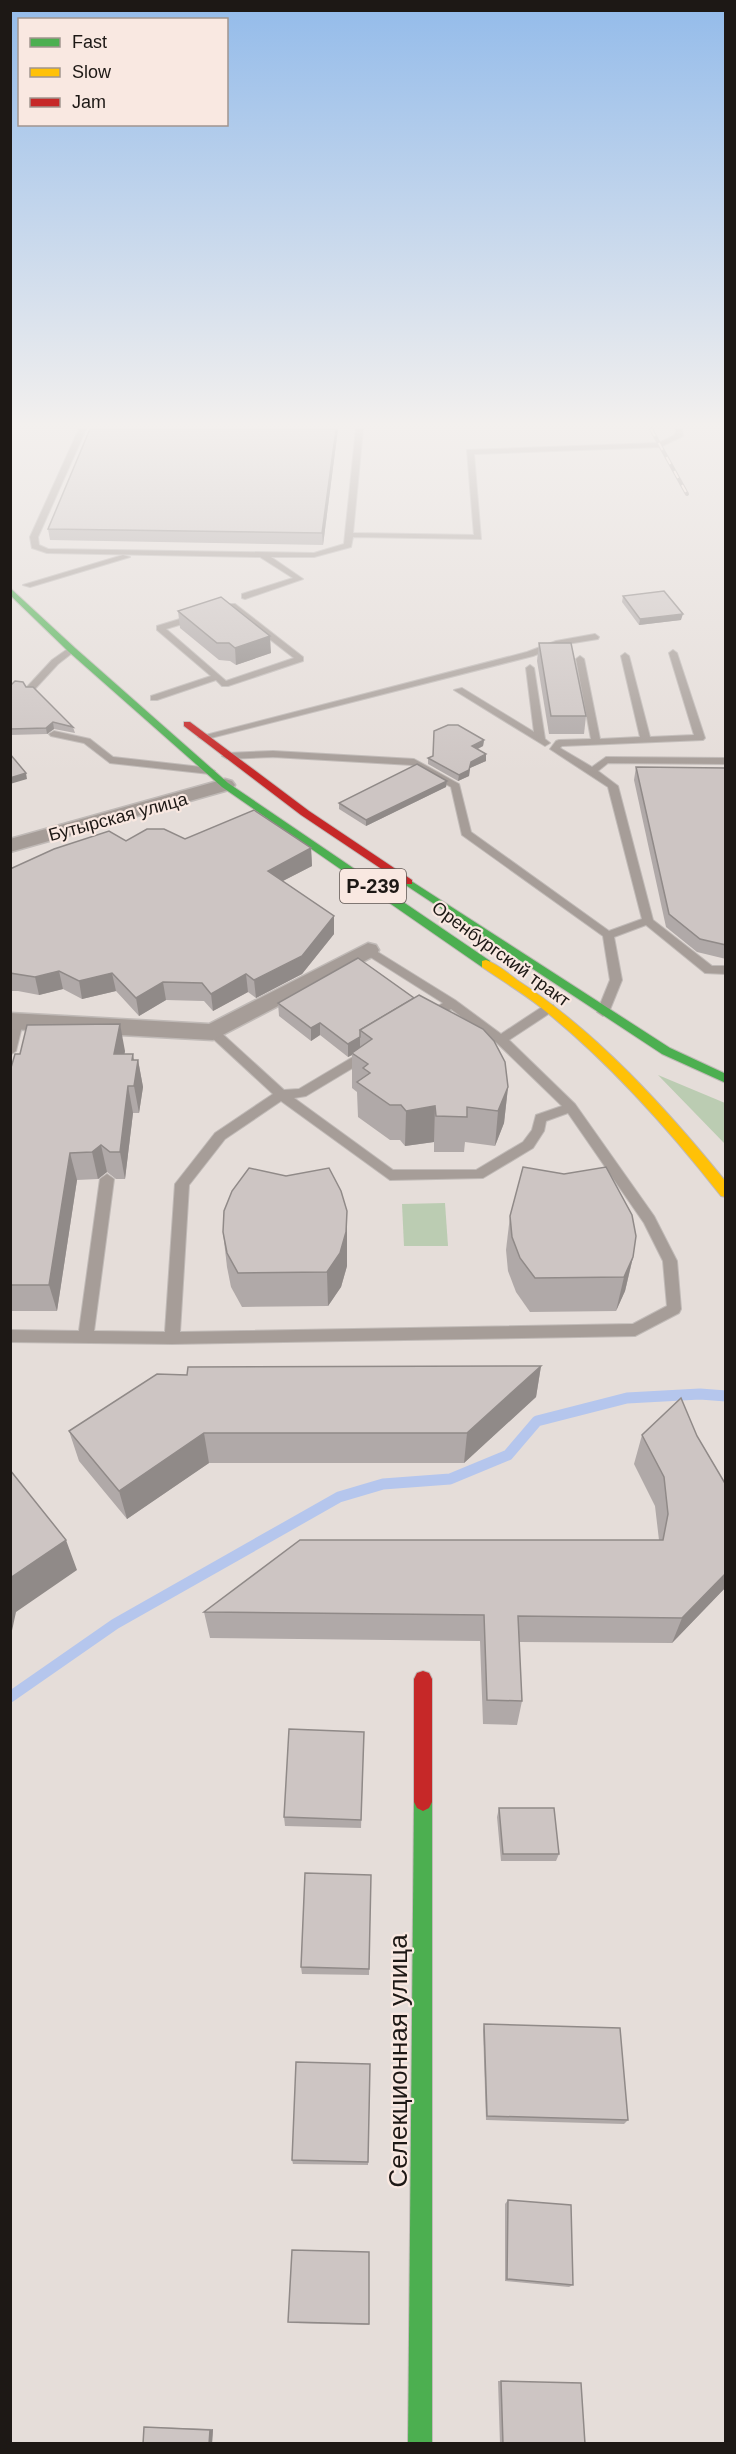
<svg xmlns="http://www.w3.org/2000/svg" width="736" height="2454" font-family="Helvetica,sans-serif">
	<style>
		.green { fill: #bbccb2 }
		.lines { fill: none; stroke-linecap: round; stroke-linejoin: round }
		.stream { stroke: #b5c6ed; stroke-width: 11 }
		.lane-casing { stroke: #c0bab7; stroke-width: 2 }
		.street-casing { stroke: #c0bab7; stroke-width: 3 }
		.fast-casing { stroke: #c0bab7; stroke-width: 2 }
		.slow-casing { stroke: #c0bab7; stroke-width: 2 }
		.jam-casing { stroke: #c0bab7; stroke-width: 2 }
		.lane { fill: #a69d98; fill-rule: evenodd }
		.street { fill: #a69d98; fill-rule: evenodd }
		.fast { fill: #4caf50; fill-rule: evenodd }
		.slow { fill: #ffc107; fill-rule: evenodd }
		.jam { fill: #c62828; fill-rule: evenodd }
		.rail-casing { stroke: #a7a09d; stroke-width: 4 }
		.rail { stroke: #f9e8e1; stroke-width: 2; stroke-dasharray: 8; stroke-linecap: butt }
		.wall { fill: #b0a9a8 }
		.shaded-wall { fill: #908a88 }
		.building { fill: #cdc5c3; stroke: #908a88; stroke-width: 1.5 }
		.labels { text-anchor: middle; stroke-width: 4.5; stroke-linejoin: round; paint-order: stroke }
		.far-street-label { font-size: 18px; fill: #1d1815; stroke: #f9e8e1 }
		.shield { fill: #f9e8e1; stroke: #5f5652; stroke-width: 1.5 }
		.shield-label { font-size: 20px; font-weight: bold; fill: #1d1815 }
		.near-street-label { font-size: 26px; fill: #1d1815; stroke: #f9e8e1 }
	</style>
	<rect width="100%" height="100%" fill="#e5ddd9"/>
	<g class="green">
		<path d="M658,1075L725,1103V1144Z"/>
		<path d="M445,1203L448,1246H404L402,1204Z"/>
	</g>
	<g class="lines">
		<path class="stream" d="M10,1697L115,1624L339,1497L383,1484L450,1479L508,1455L537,1421L627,1398L700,1394L726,1396"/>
		<defs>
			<g id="lane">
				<path d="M79,429H86L38,537L39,545L48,549L314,553L344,544L356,429H363L353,533L474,535L467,450L659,443L675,435L676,429H682L683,436L660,447L474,454L481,539L353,537L351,547L314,557H271L303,579L245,599L242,598V594L293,578L260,557L47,553L32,548L30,537Z"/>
				<path d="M123,555L130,557L30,587L23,585Z"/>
				<path d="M229,604H235L303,657V661L228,686H222L216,680L157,700H151V696L211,676L157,630V626ZM231,609L294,658L226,681L166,629Z"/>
				<path d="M595,634L599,637L598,639L561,645L533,656L203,740L198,737L527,652L556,641Z"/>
				<path d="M69,648L76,650L58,664L33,691H27V687L52,660Z"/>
				<path d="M673,650L677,653L705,738L703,740L562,746L560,748L592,767L606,757L726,758V764L608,763L598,771L618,786L653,920L712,966H726V974L705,973L646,925L614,937L622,980L609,1012L603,1016L597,1012L610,980L603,936L462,835L451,787L412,765L273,757L227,759L222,756L227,753L273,751L414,759L459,784L471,832L609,931L642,919L608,787L550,749L556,741L559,740L591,739L576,659L580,656L584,659L600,739L640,737L621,656L625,653L629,656L650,737L694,735L669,653Z"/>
				<path d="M530,665L534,668L545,739L550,743L545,746L454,690L462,688L534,732L526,668Z"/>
				<path d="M54,731L90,739L113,757L210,768L215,771L210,774L110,763L84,743L51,736L49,734Z"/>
				<path d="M368,946L455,1000L501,1034L545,1005H553L555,1008L553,1011L509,1040L575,1104L654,1216L677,1261L681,1309L679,1313L635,1336L172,1344L10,1342V1330L79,1331L100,1179L107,1174L114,1179L94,1331L165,1332L175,1184L215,1133L273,1094L209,1035L207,1032L209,1029H217L284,1090L299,1089L363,1051H371L373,1054L371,1057L306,1096L294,1098L393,1170H476L523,1142L532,1130L536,1115L562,1106L497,1043L451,1009L431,1021H423L421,1018L423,1015L443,1003L364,953V947ZM281,1101L390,1180L483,1178L533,1148L544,1131L546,1121L568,1113L644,1223L663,1261L667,1306L633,1324L180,1332L189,1185L225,1139Z"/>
				<path d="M17,1018L23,1022L16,1051L10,1055V1024L13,1019Z"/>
			</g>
			<g id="street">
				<path d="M225,779L232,781L235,785L232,789L10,852V839Z"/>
				<path d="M368,943L376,945L379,950L376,955L213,1040L10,1029V1013L209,1024Z"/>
			</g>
			<g id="fast">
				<path d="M10,588L75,648L228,783L490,961V967H482L222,787L69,652L10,595Z"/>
				<path d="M408,879L670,1048L726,1074V1083L662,1054L404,884V880Z"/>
				<path d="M423,1793L429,1796L432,1802V2444H408L414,1802L417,1796Z"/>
			</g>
			<path id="slow" d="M486,960C497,964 508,973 517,980C596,1031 667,1109 726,1182V1197L721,1196C667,1127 607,1060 539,1006C521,992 501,980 482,967V961Z"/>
			<g id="jam">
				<path d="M184,722H190L309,811L412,880V884H404L301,815L184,726Z"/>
				<path d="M423,1671L429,1673L432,1679V1802L429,1808L423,1811L417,1808L414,1802V1679L417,1673Z"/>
			</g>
		</defs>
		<use href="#lane" class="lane-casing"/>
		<use href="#street" class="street-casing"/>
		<use href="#fast" class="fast-casing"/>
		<use href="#slow" class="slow-casing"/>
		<use href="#jam" class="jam-casing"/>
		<use href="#lane" class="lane"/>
		<use href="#street" class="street"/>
		<use href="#fast" class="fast"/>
		<use href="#slow" class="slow"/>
		<use href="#jam" class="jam"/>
		<defs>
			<path id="rail" d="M651,429L687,494"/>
		</defs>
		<use href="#rail" class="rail-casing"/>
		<use href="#rail" class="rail"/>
	</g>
	<g class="wall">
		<path d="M338,429L323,545L50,540L48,529Z"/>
		<path d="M623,596L681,620L639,625L622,602Z"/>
		<path d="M178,611L271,653L236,665L230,661L219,660L180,628Z"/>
		<path d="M539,643L586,716L584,734H549L537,661Z"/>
		<path d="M10,686L26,687L73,727L75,733L54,729L47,734L10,735Z"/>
		<path d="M484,740L483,746L478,749L486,754V761L470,768L469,776L458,781L428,764V758L433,756Z"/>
		<path d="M636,767L726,768V959L697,952L666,927L634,780Z"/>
		<path d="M447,781L446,787L366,826L339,809V803Z"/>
		<path d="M185,839L311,848L312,866L283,881L334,934L302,974L256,998L248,992L213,1011L204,1001L166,1000L139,1016L116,991L82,999L63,989L39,995L18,991H10V869L126,841Z"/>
		<path d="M358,958L508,1087L504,1123L495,1146L465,1142L464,1152H434V1142L405,1146L400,1140H390L358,1117L357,1092L352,1088V1055L348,1057L320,1035L311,1041L279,1016L278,1003Z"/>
		<path d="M125,1051L124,1054L134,1060H138L143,1087L139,1113H133L125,1179H116L107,1172L98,1179L77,1180L57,1311H10V1071Z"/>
		<path d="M347,1211V1266L341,1287L328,1306L242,1307L231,1287L227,1267L223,1232Z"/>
		<path d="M510,1216L633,1257L625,1291L616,1311L530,1312L516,1292L508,1271L506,1250Z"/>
		<path d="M541,1366L536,1397L464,1463H209L127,1519L79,1461L69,1431L187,1375Z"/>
		<path d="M642,1435L697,1436L726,1485V1587L672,1643L519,1642L522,1701L517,1725L483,1724L480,1641L210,1638L204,1612L659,1540L655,1506L634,1464Z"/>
		<path d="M364,1732L361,1828L285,1826L284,1817Z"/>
		<path d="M499,1808L559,1854L556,1861H501L497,1817Z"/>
		<path d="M371,1875L369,1975L302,1974L301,1967Z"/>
		<path d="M484,2024L628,2120L624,2124L486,2120L483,2030Z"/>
		<path d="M370,2064L368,2165L293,2164L292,2160Z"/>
		<path d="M508,2200L573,2285L569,2287L505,2281V2204Z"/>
		<path d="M369,2252V2325L290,2323L288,2322Z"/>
		<path d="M498,2381L581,2383L585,2444H500Z"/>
		<path d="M144,2427H148L213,2429L212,2444H143Z"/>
	</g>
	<g class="shaded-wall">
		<path d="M336,429H338L323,545L322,533Z"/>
		<path d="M683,614L681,620L639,625L640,619Z"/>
		<path d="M270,636L271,653L236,665L235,648Z"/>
		<path d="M53,722L54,729L47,734L46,728Z"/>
		<path d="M484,740L483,746L471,752L472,746Z"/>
		<path d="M486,754V761L470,768L469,776L458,781L459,775L471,762Z"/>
		<path d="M26,773L27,779L10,784V778Z"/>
		<path d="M447,781L446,787L366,826V820Z"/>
		<path d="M311,848L312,866L269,888L268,871Z"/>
		<path d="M334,916V934L302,974L256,998L254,980Z"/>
		<path d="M59,971L63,989L39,995L35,977Z"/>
		<path d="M112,973L116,991L82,999L79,981Z"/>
		<path d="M246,974L248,992L213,1011L211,994Z"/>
		<path d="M163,982L166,1000L139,1016L136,998Z"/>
		<path d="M320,1023V1035L311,1041V1028Z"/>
		<path d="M120,1024L125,1051L120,1081L114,1054Z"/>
		<path d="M360,1037V1050L352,1053V1055L348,1057V1044Z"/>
		<path d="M133,1054L136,1073L138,1060L143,1087L139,1113L134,1086L132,1060Z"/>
		<path d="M128,1086L133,1113L125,1179L120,1152Z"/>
		<path d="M508,1087L504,1123L495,1146L498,1111Z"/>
		<path d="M435,1106L434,1142L405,1146L406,1111Z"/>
		<path d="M101,1145L107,1172L98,1179L92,1152Z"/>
		<path d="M70,1153L77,1180L57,1311L49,1285Z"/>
		<path d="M347,1211V1266L341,1287L328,1306L327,1272Z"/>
		<path d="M633,1257L625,1291L616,1311L624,1277Z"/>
		<path d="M541,1366L536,1397L464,1463L467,1433Z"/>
		<path d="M204,1433L209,1463L127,1519L119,1491Z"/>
		<path d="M66,1540L77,1570L16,1612L10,1640V1578Z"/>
		<path d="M726,1573V1587L672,1643L682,1618Z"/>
		<path d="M213,2429L212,2444H209L210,2430Z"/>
	</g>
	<g class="building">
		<path d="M90,429H336L322,533L48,529Z"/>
		<path d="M664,591L683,614L640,619L623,596Z"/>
		<path d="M221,597L270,636L235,648L229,643H217L178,611Z"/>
		<path d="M539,643H571L586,716H551Z"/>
		<path d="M15,681L23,682L26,687H33L73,727L53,722L46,728L10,729V686Z"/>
		<path d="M448,725H458L484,740L472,746L486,754L471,762L469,770L459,775L428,758L433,756L434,731Z"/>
		<path d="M10,754L26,773L10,778Z"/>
		<path d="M417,764L447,781L366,820L339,803Z"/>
		<path d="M636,767L726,768V945L700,939L669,914Z"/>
		<path d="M254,810L311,848L268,871L334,916L302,956L254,980L246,974L211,994L202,983L163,982L136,998L112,973L79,981L59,971L35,977L10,973V869L54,849L109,831L126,841L147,829H164L185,839Z"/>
		<path d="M358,958L414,998L360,1030V1037L348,1044L320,1023L311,1028L278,1003Z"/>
		<path d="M419,995L483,1029L494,1041L505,1062L508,1087L498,1111L467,1107V1117L436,1116L435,1106L406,1111L401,1105H390L357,1082L370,1073L363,1068L368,1064L352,1053L372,1039L360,1030Z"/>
		<path d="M120,1024L114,1054H133L132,1060H138L134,1086H128L120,1152H110L101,1145L92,1152L70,1153L49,1285H10V1071L15,1054H20L27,1025Z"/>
		<path d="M523,1167L564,1174L606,1167L632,1215L636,1236L633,1257L624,1277L535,1278L520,1258L512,1237L510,1216Z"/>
		<path d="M249,1168L286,1176L329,1168L341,1191L347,1211L346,1232L340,1253L327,1272L238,1273L227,1253L223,1232L224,1211L232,1191Z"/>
		<path d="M541,1366L467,1433H204L119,1491L69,1431L157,1374L187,1375L188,1367Z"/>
		<path d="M681,1398L697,1436L726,1485V1573L682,1618L518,1616L522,1701L487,1700L484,1615L204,1612L300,1540H663L668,1514L664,1477L642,1435Z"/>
		<path d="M10,1470L66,1540L10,1578Z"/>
		<path d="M289,1729L364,1732L361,1820L284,1817Z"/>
		<path d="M499,1808H554L559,1854H503Z"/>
		<path d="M305,1873L371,1875L369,1969L301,1967Z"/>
		<path d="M484,2024L620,2028L628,2120L487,2116Z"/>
		<path d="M296,2062L370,2064L368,2162L292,2160Z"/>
		<path d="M508,2200L571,2205L573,2285L507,2279Z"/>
		<path d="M292,2250L369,2252V2324L288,2322Z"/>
		<path d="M501,2381L581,2383L585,2444H503Z"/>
		<path d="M144,2427L210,2430L209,2444H143Z"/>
	</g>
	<linearGradient id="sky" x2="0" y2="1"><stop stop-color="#93bbea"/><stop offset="0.55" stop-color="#f3f0ee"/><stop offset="1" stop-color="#f3f0ee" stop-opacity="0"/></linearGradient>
	<rect width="736" height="773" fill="url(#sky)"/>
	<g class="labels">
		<g class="far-street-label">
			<text transform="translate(118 817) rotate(-15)" y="6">Бутырская улица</text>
			<text transform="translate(501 954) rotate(36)" y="6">Оренбургский тракт</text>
		</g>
		<rect class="shield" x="340" y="869" width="66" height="34" rx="4.5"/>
		<g class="shield-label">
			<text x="373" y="893">Р-239</text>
		</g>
		<g class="near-street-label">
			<text transform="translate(398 2061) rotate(-90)" y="9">Селекционная улица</text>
		</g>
	</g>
	<rect width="736" height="2454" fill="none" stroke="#1d1815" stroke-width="24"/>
	<rect x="18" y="18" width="210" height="108" fill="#f9e8e1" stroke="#a1958f" stroke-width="1.5"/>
	<rect x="30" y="38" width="30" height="9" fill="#4caf50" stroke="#a1958f" stroke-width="1.5"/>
	<text x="72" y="48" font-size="18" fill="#1d1815">Fast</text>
	<rect x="30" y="68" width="30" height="9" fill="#ffc107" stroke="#a1958f" stroke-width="1.5"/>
	<text x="72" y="78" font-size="18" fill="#1d1815">Slow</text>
	<rect x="30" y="98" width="30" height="9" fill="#c62828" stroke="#a1958f" stroke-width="1.5"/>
	<text x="72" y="108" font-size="18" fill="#1d1815">Jam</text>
</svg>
